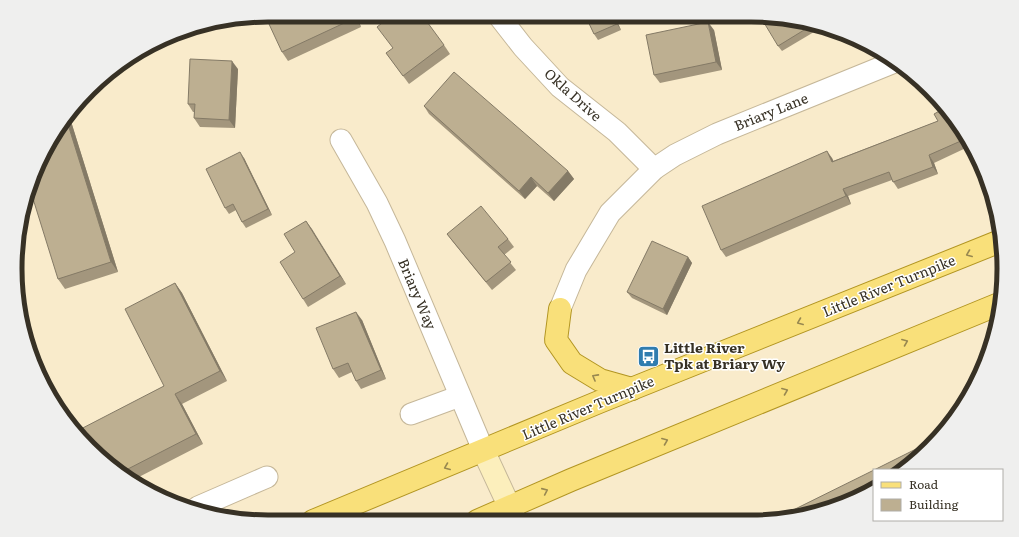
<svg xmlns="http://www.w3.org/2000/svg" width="1019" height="537" font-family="Literata,serif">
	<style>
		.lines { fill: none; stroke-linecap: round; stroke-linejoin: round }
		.minor-casing { stroke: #c5b799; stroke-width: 23 }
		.secondary-casing { stroke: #c5b799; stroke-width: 24 }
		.primary-casing { stroke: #b29522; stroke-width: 24 }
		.minor { stroke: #fff; stroke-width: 21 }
		.secondary { stroke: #fcefbc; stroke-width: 22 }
		.primary { stroke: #f9e07a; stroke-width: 22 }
		.wall { fill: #a3967d }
		.shaded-wall { fill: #847a66 }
		.building { fill: #bdaf91; stroke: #847a66 }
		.oneway { stroke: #988850 }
		.labels { text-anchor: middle; stroke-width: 3; stroke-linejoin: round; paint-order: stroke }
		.street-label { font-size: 14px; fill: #373125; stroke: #fff }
		.poi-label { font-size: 14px; font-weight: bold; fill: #373125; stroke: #fff; text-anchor: start }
		.rim { fill: none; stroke: #373125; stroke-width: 5 }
	</style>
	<rect width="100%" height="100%" fill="#f9ebcb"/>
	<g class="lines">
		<defs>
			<g id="minor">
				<path d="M498,15L523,47L560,87L617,132L654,169"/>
				<path d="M341,140L377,203L395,241L484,452"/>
				<path d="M560,309L576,270L610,213L654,169L675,155L717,134L892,63"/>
				<path d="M411,414L460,396"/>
				<path d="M198,507L267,477"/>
			</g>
			<path id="secondary" d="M484,452L516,521"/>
			<g id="primary">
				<path d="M560,309L556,340L572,363L600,380L632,389"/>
				<path d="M313,521L599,402L998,242"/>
				<path d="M477,521L571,480L999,304"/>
			</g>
		</defs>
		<use href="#minor" class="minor-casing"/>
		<use href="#secondary" class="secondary-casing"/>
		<use href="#primary" class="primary-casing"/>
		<use href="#minor" class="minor"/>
		<use href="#secondary" class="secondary"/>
		<use href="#primary" class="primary"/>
	</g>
	<g class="wall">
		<path d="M288,15H356L361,27L288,61L282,52Z"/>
		<path d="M585,15H614L621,30L598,40L594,34Z"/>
		<path d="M767,16L819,29L782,51L778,46Z"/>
		<path d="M714,30L722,70L660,83L654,75Z"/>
		<path d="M444,45L450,54L409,84L386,53Z"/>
		<path d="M238,69L235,128L200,127L194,118V112H193L188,104Z"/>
		<path d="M424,106L568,171L574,179L554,201L537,186L525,199L429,114Z"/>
		<path d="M945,108L968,147L934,163L938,174L898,189L892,180L848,196L851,204L726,257L721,250L832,158L833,161L938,121Z"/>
		<path d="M69,115L118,272L65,289L58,279V128Z"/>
		<path d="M244,158L272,215L246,228L242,222L236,210L229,214L225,208Z"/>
		<path d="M306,221L346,284L308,307L303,299Z"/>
		<path d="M447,234L508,239L514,247L504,255L516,270L492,290L453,242Z"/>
		<path d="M688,257L692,263L667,315L632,298L627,292Z"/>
		<path d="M175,283L182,293L227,381L182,404L203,444L135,479L78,436L164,386Z"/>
		<path d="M362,320L386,379L361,389L356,381L352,372L339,378L333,369Z"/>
	</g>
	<g class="shaded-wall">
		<path d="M354,15H356L361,27L355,18Z"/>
		<path d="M612,15H614L621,30L617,24Z"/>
		<path d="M708,22L714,30L722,70L716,62Z"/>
		<path d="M232,61L238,69L235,128L229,120Z"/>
		<path d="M69,115L118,272L111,262L66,118Z"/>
		<path d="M827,151L832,158L837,169L832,162Z"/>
		<path d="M240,152L244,158L272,215L268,209Z"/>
		<path d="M929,155L934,163L938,174L933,167Z"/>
		<path d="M568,171L574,179L554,201L548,193Z"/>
		<path d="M531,177L537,186L525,199L519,191Z"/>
		<path d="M843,189L848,196L851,204L846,196Z"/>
		<path d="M306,221L312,229L346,284L340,276Z"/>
		<path d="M688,257L692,263L667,315L663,309Z"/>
		<path d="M175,283L182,293L227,381L220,371Z"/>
		<path d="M356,312L362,320L386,379L381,370Z"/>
		<path d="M175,394L182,404L203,444L196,434Z"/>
	</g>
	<g class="building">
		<path d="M288,15H354L355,18L282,52L269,24Z"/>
		<path d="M392,15H422L444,45L403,76L386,53L393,48L377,27Z"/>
		<path d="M585,15H612L617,24L594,34Z"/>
		<path d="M760,16H767L809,27L778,46Z"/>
		<path d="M708,22L716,62L654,75L646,35Z"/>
		<path d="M190,59L232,61L229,120L194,118L195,104H188Z"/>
		<path d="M454,72L568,171L548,193L531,177L519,191L424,106Z"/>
		<path d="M945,108L963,140L929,155L933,167L893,182L889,172L843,189L846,196L721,250L702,206L827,151L832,162L938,121L934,114Z"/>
		<path d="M66,118L111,262L58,279L30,189L58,128Z"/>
		<path d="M240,152L268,209L242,222L233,204L225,208L206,169Z"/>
		<path d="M481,206L508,239L498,247L511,262L486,282L447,234Z"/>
		<path d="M306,221L340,276L303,299L280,262L295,252L284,234Z"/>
		<path d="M652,241L688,257L663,309L627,292Z"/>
		<path d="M175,283L220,371L175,394L196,434L124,471L78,436L75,432L164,386L125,309Z"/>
		<path d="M356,312L381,370L356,381L348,363L333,369L316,328Z"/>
		<path d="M938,438L902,470H874Z"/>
		<path d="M874,470V489L847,503L784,520H776L775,519Z"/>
	</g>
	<defs><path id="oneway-chevron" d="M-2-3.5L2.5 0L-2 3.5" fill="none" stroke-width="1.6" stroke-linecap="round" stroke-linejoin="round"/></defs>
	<g class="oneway">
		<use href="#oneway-chevron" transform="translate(969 254) rotate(158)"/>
		<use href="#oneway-chevron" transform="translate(800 322) rotate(158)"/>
		<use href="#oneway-chevron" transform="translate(905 342) rotate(-22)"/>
		<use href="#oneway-chevron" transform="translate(595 377) rotate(-151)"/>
		<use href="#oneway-chevron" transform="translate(785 391) rotate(-22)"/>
		<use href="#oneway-chevron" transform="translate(665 441) rotate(-22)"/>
		<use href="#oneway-chevron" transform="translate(447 467) rotate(158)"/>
		<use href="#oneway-chevron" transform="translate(545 491) rotate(-24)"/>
	</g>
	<defs>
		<symbol id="bus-square" viewBox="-11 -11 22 22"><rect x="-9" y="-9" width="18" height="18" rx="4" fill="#2f7caf" stroke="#fff"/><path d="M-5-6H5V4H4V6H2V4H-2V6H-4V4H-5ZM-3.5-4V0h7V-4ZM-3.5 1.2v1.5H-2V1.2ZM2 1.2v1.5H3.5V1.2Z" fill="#fff"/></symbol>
	</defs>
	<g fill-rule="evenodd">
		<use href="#bus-square" x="636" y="344" width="25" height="25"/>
	</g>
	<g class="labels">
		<g class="street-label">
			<text transform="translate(573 95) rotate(42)" y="5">Okla Drive</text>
			<text transform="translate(771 112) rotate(-22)" y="5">Briary Lane</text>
			<text transform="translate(889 286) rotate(-22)" y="5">Little River Turnpike</text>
			<text transform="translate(417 294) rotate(67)" y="5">Briary Way</text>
			<text transform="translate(588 408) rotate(-23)" y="5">Little River Turnpike</text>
		</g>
		<g class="poi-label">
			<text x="664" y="353">Little River<tspan x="664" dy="16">Tpk at Briary Wy</tspan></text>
		</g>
	</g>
	<path d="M0 0H1019V537H0ZM268 22H751A246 246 0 0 1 997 268V269A246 246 0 0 1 751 515H268A246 246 0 0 1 22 269V268A246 246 0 0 1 268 22Z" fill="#efefee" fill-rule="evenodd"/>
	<path class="rim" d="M268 22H751A246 246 0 0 1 997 268V269A246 246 0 0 1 751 515H268A246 246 0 0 1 22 269V268A246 246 0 0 1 268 22Z"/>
	<rect x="873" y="469" width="130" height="52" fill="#ffffff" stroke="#afada8"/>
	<rect x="881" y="482" width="20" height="6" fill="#f9e07a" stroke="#afada8"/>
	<text x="909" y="489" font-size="12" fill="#373125">Road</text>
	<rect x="881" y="499" width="20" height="12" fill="#bdaf91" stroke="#afada8"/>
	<text x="909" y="509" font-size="12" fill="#373125">Building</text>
</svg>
